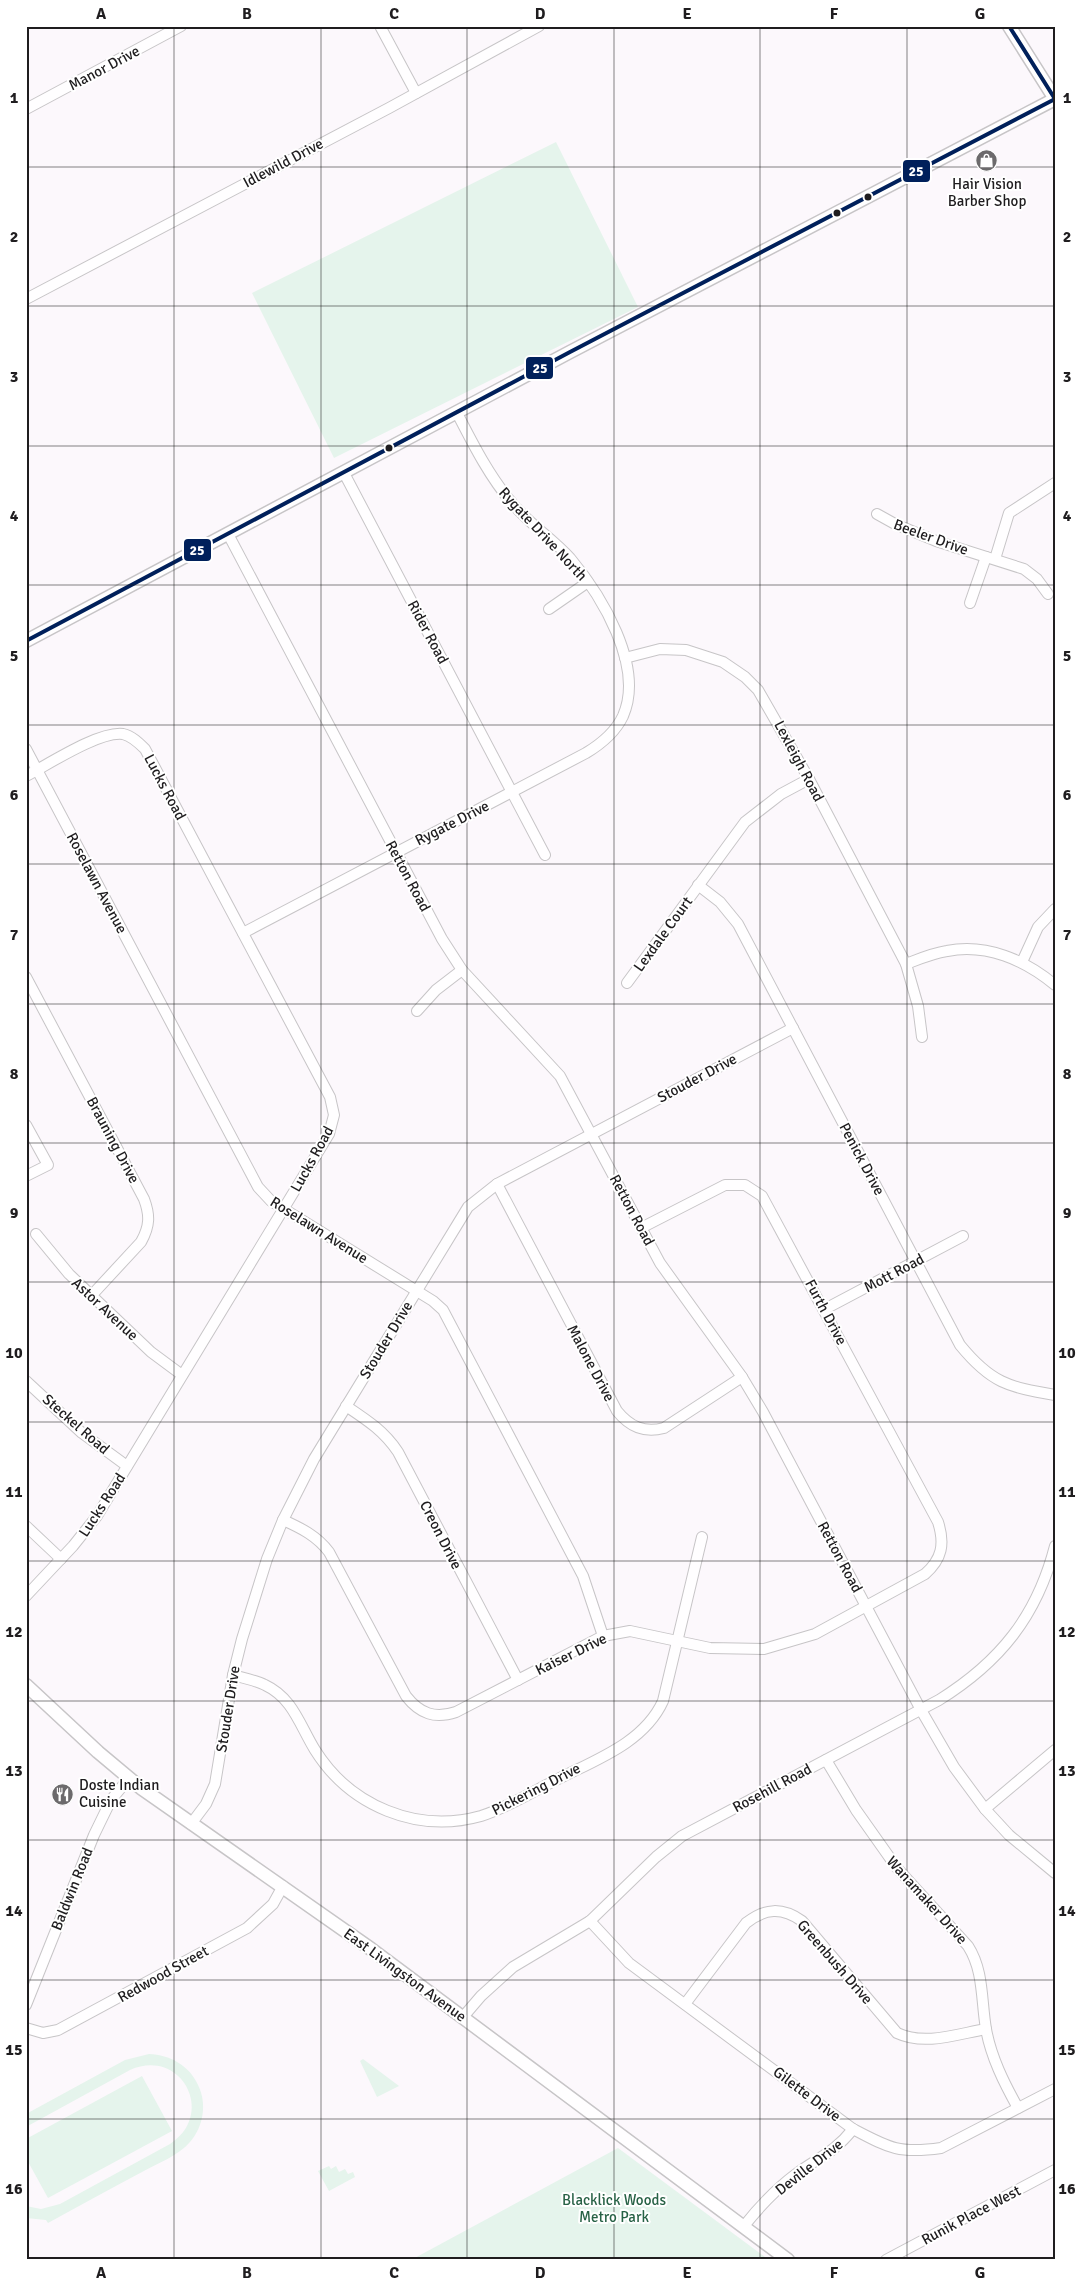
<svg xmlns="http://www.w3.org/2000/svg" width="1081" height="2286" font-family="Signika,sans-serif">
	<style>
		.green { fill: #e5f4ec }
		.lines { fill: none; stroke-linecap: round; stroke-linejoin: round }
		.minor-casing { stroke: #c7c5c7; stroke-width: 12 }
		.major-casing { stroke: #c7c5c7; stroke-width: 15 }
		.minor { stroke: #fffeff; stroke-width: 10 }
		.major { stroke: #fffeff; stroke-width: 12 }
		.bus-1-casing { stroke: #fff; stroke-width: 8 }
		.bus-1 { stroke: #00205b; stroke-width: 4 }
		.grid { fill: none; stroke: #1f1d1f; stroke-width: 1; stroke-opacity: 0.55 }
		.bus-dot { fill: #1f1d1f; stroke: #fff; stroke-width: 2 }
		.labels { text-anchor: middle; stroke-width: 4; stroke-linejoin: round; paint-order: stroke }
		.street-label { font-size: 15px; fill: #1f1d1f; stroke: #fff }
		.poi-label { font-size: 15px; fill: #1f1d1f; stroke: #fff }
		.park-label { font-size: 15px; fill: #286246; stroke: #fff }
		.line-badge { stroke: #fff; stroke-width: 2 }
		.badge-label { font-size: 14px; text-anchor: middle; font-weight: bold; fill: #fff }
		.neatline { fill: none; stroke: #1f1d1f; stroke-width: 2 }
		.grid-label { font-size: 16px; text-anchor: middle; font-weight: bold; fill: #1f1d1f }
	</style>
	<rect width="100%" height="100%" fill="#fcf8fc"/>
	<g class="green">
		<path d="M556,142L638,307L334,458L252,293Z"/>
		<path d="M149,2054C170,2055 189,2065 198,2085C207,2103 204,2126 190,2142C178,2156 158,2163 142,2172C110,2189 79,2206 48,2223L46,2220L26,2218V2206L41,2209L60,2204L170,2144C217,2114 181,2047 130,2070L26,2127V2114L125,2060Z"/>
		<path d="M363,2059L399,2086L377,2097L360,2061Z"/>
		<path d="M142,2076L172,2131L48,2198L26,2158V2139Z"/>
		<path d="M618,2148L769,2260H411Z"/>
		<path d="M329,2166L331,2169L336,2166L339,2172L345,2169L348,2174L353,2172L355,2177L329,2191L318,2171Z"/>
	</g>
	<g class="lines">
		<defs>
			<g id="minor">
				<path d="M380,26L416,93"/>
				<path d="M26,109L181,26"/>
				<path d="M26,299L389,108L539,26"/>
				<path d="M344,473L545,855"/>
				<path d="M877,514L895,524L936,541L1024,569L1037,579L1048,594"/>
				<path d="M228,534L442,939L462,970L560,1076L660,1263L742,1377L763,1412L921,1710L954,1767L985,1809L1009,1835L1055,1873"/>
				<path d="M995,559L1009,513L1055,483"/>
				<path d="M970,603L986,557"/>
				<path d="M549,609L588,582"/>
				<path d="M625,658L660,649L686,650L723,662L745,677L758,690L809,779L906,964L918,1006L922,1037"/>
				<path d="M26,749L258,1187L271,1201L433,1301L443,1310L583,1576L603,1636"/>
				<path d="M26,776C49,764 99,731 123,734C132,736 139,743 145,749L330,1097L334,1115L329,1134L97,1516L73,1546L26,1596"/>
				<path d="M698,885L720,902L738,924L960,1345C991,1383 1008,1387 1055,1395"/>
				<path d="M243,933L586,753C601,744 615,733 623,716C645,666 601,595 570,558C552,538 529,524 512,503C489,476 473,444 457,413"/>
				<path d="M1022,962L1038,927L1055,909"/>
				<path d="M906,964C919,959 933,953 947,951C986,943 1025,960 1055,985"/>
				<path d="M26,977L144,1199C150,1215 150,1226 141,1242L91,1296"/>
				<path d="M627,983L745,822L781,794L809,779"/>
				<path d="M417,1011L436,990L462,970"/>
				<path d="M26,1125L48,1165L26,1176"/>
				<path d="M497,1184L617,1411C630,1427 644,1433 664,1428L742,1377"/>
				<path d="M36,1234L69,1274L151,1352L182,1375"/>
				<path d="M825,1309L963,1236"/>
				<path d="M26,1381L82,1433L127,1466"/>
				<path d="M346,1406C367,1420 384,1431 398,1452L518,1680"/>
				<path d="M283,1520C301,1528 317,1536 329,1552L406,1696C420,1714 435,1719 456,1712L603,1636L630,1631L710,1648L764,1649L815,1634L925,1574C942,1559 945,1544 938,1522L762,1196L745,1185H725L641,1228"/>
				<path d="M26,1526L61,1559"/>
				<path d="M233,1675C243,1678 255,1680 265,1685C293,1698 300,1726 315,1750C350,1806 417,1834 481,1816C507,1808 532,1792 556,1780C595,1760 644,1743 663,1701L702,1537"/>
				<path d="M826,1760L856,1810L897,1868L968,1946C984,1971 981,2000 986,2029C991,2057 1004,2083 1018,2108"/>
				<path d="M985,1809L1055,1750"/>
				<path d="M191,1824L206,1804L215,1784L233,1675L242,1639L267,1559L283,1520L314,1459L468,1207L497,1184L793,1028"/>
				<path d="M590,1921L629,1963L853,2129C889,2148 899,2154 941,2148L1055,2089"/>
				<path d="M685,2004L746,1923C765,1908 782,1907 802,1921L897,2033C925,2046 957,2034 986,2029"/>
				<path d="M26,2005L94,1835L111,1800L129,1778"/>
				<path d="M463,2017L481,1996L513,1967L590,1921L656,1857L682,1836L939,1700C1000,1662 1037,1616 1055,1546"/>
				<path d="M26,2028L43,2033L58,2030L247,1928L273,1904L283,1886"/>
				<path d="M744,2226C759,2207 776,2189 796,2174C819,2157 834,2153 853,2129"/>
				<path d="M886,2260L1055,2170"/>
			</g>
			<g id="major">
				<path d="M1009,26L1055,99"/>
				<path d="M26,641L570,352L1055,99"/>
				<path d="M26,1685L98,1752L141,1788L371,1949L788,2260"/>
			</g>
		</defs>
		<use href="#minor" class="minor-casing"/>
		<use href="#major" class="major-casing"/>
		<use href="#minor" class="minor"/>
		<use href="#major" class="major"/>
		<defs>
			<g id="bus-1">
				<path d="M1009,26L1055,99"/>
				<path d="M26,641L570,352L1055,99"/>
			</g>
		</defs>
		<use href="#bus-1" class="bus-1-casing"/>
		<use href="#bus-1" class="bus-1"/>
	</g>
	<path class="grid" d="M174,26V2260M321,26V2260M467,26V2260M614,26V2260M760,26V2260M907,26V2260M26,167H1055M26,306H1055M26,446H1055M26,585H1055M26,725H1055M26,864H1055M26,1004H1055M26,1143H1055M26,1282H1055M26,1422H1055M26,1561H1055M26,1701H1055M26,1840H1055M26,1980H1055M26,2119H1055"/>
	<defs>
		<symbol id="shop-disc" viewBox="-11 -11 22 22"><circle r="9.5" fill="#6c6a6c" stroke="#fff"/><path d="M-5-2.5h2.3a2.7 3.5 0 0 1 5.4 0H5L5.5 6h-11ZM-1.5-2.5h3a1.5 2.3 0 0 0-3 0Z" fill="#fff"/></symbol>
		<symbol id="restaurant-disc" viewBox="-11 -11 22 22"><circle r="9.5" fill="#6c6a6c" stroke="#fff"/><path d="M-5-6h1v4h1v-4h1v4h1v-4h1v5L-1.5 .5V6h-2V.5L-5-1ZM5-6V6H3V1.5H1.5Q1.5-4 5-6Z" fill="#fff"/></symbol>
	</defs>
	<g fill-rule="evenodd">
		<use href="#shop-disc" x="974" y="148" width="25" height="25"/>
		<use href="#restaurant-disc" x="50" y="1782" width="25" height="25"/>
	</g>
	<g class="bus-dot">
		<circle cx="868" cy="197" r="4.5"/>
		<circle cx="837" cy="213" r="4.5"/>
		<circle cx="389" cy="448" r="4.5"/>
	</g>
	<g class="labels">
		<g class="street-label">
			<text transform="translate(104 68) rotate(-28)" y="5">Manor Drive</text>
			<text transform="translate(283 163) rotate(-28)" y="5">Idlewild Drive</text>
			<text transform="translate(543 534) rotate(47)" y="5">Rygate Drive North</text>
			<text transform="translate(931 537) rotate(20)" y="5">Beeler Drive</text>
			<text transform="translate(428 632) rotate(62)" y="5">Rider Road</text>
			<text transform="translate(799 761) rotate(62)" y="5">Lexleigh Road</text>
			<text transform="translate(165 787) rotate(62)" y="5">Lucks Road</text>
			<text transform="translate(452 823) rotate(-27)" y="5">Rygate Drive</text>
			<text transform="translate(408 876) rotate(62)" y="5">Retton Road</text>
			<text transform="translate(97 883) rotate(62)" y="5">Roselawn Avenue</text>
			<text transform="translate(663 934) rotate(-54)" y="5">Lexdale Court</text>
			<text transform="translate(697 1078) rotate(-28)" y="5">Stouder Drive</text>
			<text transform="translate(113 1140) rotate(62)" y="5">Brauning Drive</text>
			<text transform="translate(312 1159) rotate(-61)" y="5">Lucks Road</text>
			<text transform="translate(862 1159) rotate(62)" y="5">Penick Drive</text>
			<text transform="translate(632 1210) rotate(62)" y="5">Retton Road</text>
			<text transform="translate(319 1230) rotate(32)" y="5">Roselawn Avenue</text>
			<text transform="translate(894 1273) rotate(-28)" y="5">Mott Road</text>
			<text transform="translate(105 1309) rotate(43)" y="5">Astor Avenue</text>
			<text transform="translate(826 1312) rotate(62)" y="5">Furth Drive</text>
			<text transform="translate(386 1340) rotate(-59)" y="5">Stouder Drive</text>
			<text transform="translate(591 1363) rotate(62)" y="5">Malone Drive</text>
			<text transform="translate(76 1424) rotate(41)" y="5">Steckel Road</text>
			<text transform="translate(102 1505) rotate(-57)" y="5">Lucks Road</text>
			<text transform="translate(441 1535) rotate(63)" y="5">Creon Drive</text>
			<text transform="translate(840 1557) rotate(62)" y="5">Retton Road</text>
			<text transform="translate(571 1654) rotate(-26)" y="5">Kaiser Drive</text>
			<text transform="translate(228 1709) rotate(-81)" y="5">Stouder Drive</text>
			<text transform="translate(772 1788) rotate(-28)" y="5">Rosehill Road</text>
			<text transform="translate(536 1789) rotate(-27)" y="5">Pickering Drive</text>
			<text transform="translate(72 1889) rotate(-68)" y="5">Baldwin Road</text>
			<text transform="translate(927 1900) rotate(48)" y="5">Wanamaker Drive</text>
			<text transform="translate(835 1962) rotate(49)" y="5">Greenbush Drive</text>
			<text transform="translate(163 1974) rotate(-29)" y="5">Redwood Street</text>
			<text transform="translate(405 1975) rotate(36)" y="5">East Livingston Avenue</text>
			<text transform="translate(807 2094) rotate(37)" y="5">Gilette Drive</text>
			<text transform="translate(809 2167) rotate(-38)" y="5">Deville Drive</text>
			<text transform="translate(971 2215) rotate(-28)" y="5">Runik Place West</text>
		</g>
		<g class="poi-label">
			<text x="987" y="189">Hair Vision<tspan x="987" dy="17">Barber Shop</tspan></text>
			<text x="79" y="1790" text-anchor="start">Doste Indian<tspan x="79" dy="17">Cuisine</tspan></text>
		</g>
		<g class="park-label">
			<text x="614" y="2205">Blacklick Woods<tspan x="614" dy="17">Metro Park</tspan></text>
		</g>
	</g>
	<g class="line-badge">
		<rect x="902" y="159" width="29" height="24" rx="5" fill="#00205b"/>
		<rect x="525" y="356" width="29" height="24" rx="5" fill="#00205b"/>
		<rect x="183" y="538" width="29" height="24" rx="5" fill="#00205b"/>
	</g>
	<g class="badge-label">
		<text x="916" y="176">25</text>
		<text x="540" y="373">25</text>
		<text x="197" y="555">25</text>
	</g>
	<rect width="1081" height="2286" fill="none" stroke="#ffffff" stroke-width="55"/>
	<rect x="28" y="28" width="1026" height="2230" class="neatline"/>
	<g class="grid-label">
		<text x="101" y="19">A</text>
		<text x="247" y="19">B</text>
		<text x="394" y="19">C</text>
		<text x="540" y="19">D</text>
		<text x="687" y="19">E</text>
		<text x="834" y="19">F</text>
		<text x="980" y="19">G</text>
		<text x="14" y="103">1</text>
		<text x="1067" y="103">1</text>
		<text x="14" y="242">2</text>
		<text x="1067" y="242">2</text>
		<text x="14" y="382">3</text>
		<text x="1067" y="382">3</text>
		<text x="14" y="521">4</text>
		<text x="1067" y="521">4</text>
		<text x="14" y="661">5</text>
		<text x="1067" y="661">5</text>
		<text x="14" y="800">6</text>
		<text x="1067" y="800">6</text>
		<text x="14" y="940">7</text>
		<text x="1067" y="940">7</text>
		<text x="14" y="1079">8</text>
		<text x="1067" y="1079">8</text>
		<text x="14" y="1218">9</text>
		<text x="1067" y="1218">9</text>
		<text x="14" y="1358">10</text>
		<text x="1067" y="1358">10</text>
		<text x="14" y="1497">11</text>
		<text x="1067" y="1497">11</text>
		<text x="14" y="1637">12</text>
		<text x="1067" y="1637">12</text>
		<text x="14" y="1776">13</text>
		<text x="1067" y="1776">13</text>
		<text x="14" y="1916">14</text>
		<text x="1067" y="1916">14</text>
		<text x="14" y="2055">15</text>
		<text x="1067" y="2055">15</text>
		<text x="14" y="2194">16</text>
		<text x="1067" y="2194">16</text>
		<text x="101" y="2278">A</text>
		<text x="247" y="2278">B</text>
		<text x="394" y="2278">C</text>
		<text x="540" y="2278">D</text>
		<text x="687" y="2278">E</text>
		<text x="834" y="2278">F</text>
		<text x="980" y="2278">G</text>
	</g>
</svg>
